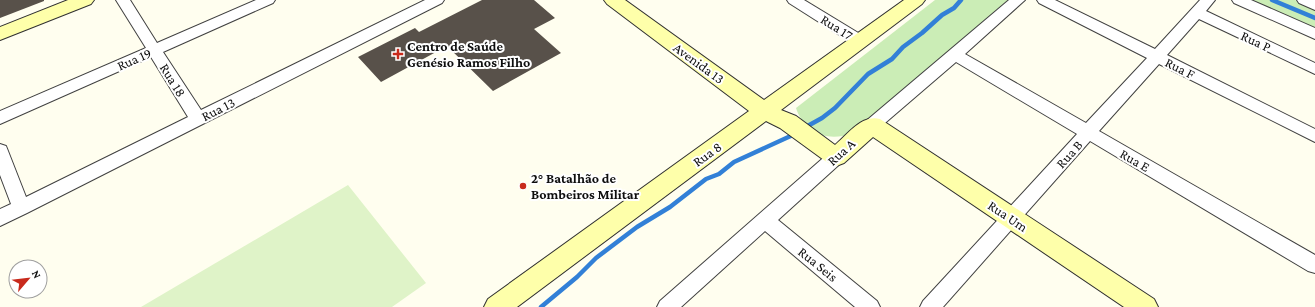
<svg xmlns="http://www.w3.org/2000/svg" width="1315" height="307" font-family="'Crimson Pro',serif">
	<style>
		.green { fill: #cbedb6 }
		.pitch { fill: #dff3c8 }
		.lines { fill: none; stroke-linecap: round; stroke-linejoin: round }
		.stream { stroke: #3280d7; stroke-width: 4.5 }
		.building { fill: #58514a }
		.street-casing { stroke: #414141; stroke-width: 2 }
		.secondary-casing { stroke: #303030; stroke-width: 2 }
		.street { fill: #fff; fill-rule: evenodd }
		.secondary { fill: #feffaa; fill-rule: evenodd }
		.poi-dot { fill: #c82a1c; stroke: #fff; stroke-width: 1.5 }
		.labels { text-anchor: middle; stroke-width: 4; stroke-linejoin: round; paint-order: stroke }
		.street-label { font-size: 14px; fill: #0e0e0e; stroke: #fff }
		.poi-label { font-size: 14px; font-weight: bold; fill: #0e0e0e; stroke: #fff; text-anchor: start }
	</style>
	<rect width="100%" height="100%" fill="#fffeef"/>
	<g class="green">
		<path d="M935,0H1008L852,134C827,141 805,135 796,108Z"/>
		<path d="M1249,0H1295L1315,8V28Z"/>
	</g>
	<path class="pitch" d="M348,185L426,283L392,307H141Z"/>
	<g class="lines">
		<g class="stream">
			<path d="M1272,0L1315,18"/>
			<path d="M804,128L822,118L835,108L868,74L892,59L903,47L922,33L942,15L954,8L961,0"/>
			<path d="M541,307L577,277L596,258L637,227L670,207L706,179L719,174L734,162L795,134"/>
		</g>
	</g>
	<g class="building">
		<path d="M0,0H44V1L0,18Z"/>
		<path d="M482,0H534L555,18L534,29L561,53L493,91L447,46L381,82L358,57L415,28L419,32Z"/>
	</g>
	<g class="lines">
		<defs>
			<g id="street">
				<path d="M116,0H130L157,43L256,0H275L273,3L163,52L201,110L425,0H444L442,3L27,213L0,226V209L11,204L0,175V144L6,146L8,151L26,197L188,117L151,57L0,124V111L146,48Z"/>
				<path d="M787,0H804L865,37L867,41L865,45L860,46L855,45L789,3Z"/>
				<path d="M1009,0H1025L965,54L1086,123L1147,58L1039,3L1037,0H1055L1155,49L1200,0H1215L1206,11L1315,63V74L1199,19L1167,55L1315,129V142L1159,64L1099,131L1315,255V273L1308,271L1090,141L943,307H920L923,301L1077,134L956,62L878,129L872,131L866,129L864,125L866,121Z"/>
				<path d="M1232,0H1251L1315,28V39L1234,3Z"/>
				<path d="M1297,0H1315V10L1299,3Z"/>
				<path d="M836,150L842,152L845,157L842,162L778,220L877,301L880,307H855L765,231L681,307H657L660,301L830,152Z"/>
			</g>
			<g id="secondary">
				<path d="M68,0H94L91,4L0,40V27Z"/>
				<path d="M604,0H625L764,100L904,0H925L922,4L781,110L796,116L835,145C848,134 862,114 880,119L1154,299L1158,307H1124L873,137L844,163L836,166L828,163L780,128L766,121L517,307H484L488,299L749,111L607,4Z"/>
			</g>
		</defs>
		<use href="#street" class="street-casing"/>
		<use href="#secondary" class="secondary-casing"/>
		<use href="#street" class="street"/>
		<use href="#secondary" class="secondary"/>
	</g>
	<g class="poi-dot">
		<path d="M396 48h4v4h4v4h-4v4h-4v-4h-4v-4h4z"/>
		<circle cx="523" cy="186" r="4"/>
	</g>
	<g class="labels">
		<g class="street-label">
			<text transform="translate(837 27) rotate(32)" y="5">Rua 17</text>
			<text transform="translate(1256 41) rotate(25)" y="5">Rua P</text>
			<text transform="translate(134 59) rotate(-24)" y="5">Rua 19</text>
			<text transform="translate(699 63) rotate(36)" y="5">Avenida 13</text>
			<text transform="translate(1180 68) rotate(27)" y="5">Rua F</text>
			<text transform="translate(173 80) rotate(58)" y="5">Rua 18</text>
			<text transform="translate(218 109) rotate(-27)" y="5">Rua 13</text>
			<text transform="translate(841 152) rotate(-42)" y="5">Rua A</text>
			<text transform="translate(707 154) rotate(-36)" y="5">Rua 8</text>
			<text transform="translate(1069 154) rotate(-48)" y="5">Rua B</text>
			<text transform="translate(1135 160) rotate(30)" y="5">Rua E</text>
			<text transform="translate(1008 216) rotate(34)" y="5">Rua Um</text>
			<text transform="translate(818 264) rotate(39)" y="5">Rua Seis</text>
		</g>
		<g class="poi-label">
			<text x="407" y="51">Centro de Saúde<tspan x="407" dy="16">Genésio Ramos Filho</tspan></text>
			<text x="531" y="183">2° Batalhão de<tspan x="531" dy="16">Bombeiros Militar</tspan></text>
		</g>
	</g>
	<g transform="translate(28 279) rotate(62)"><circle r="19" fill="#ffffff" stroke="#9f9f9f"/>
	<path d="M0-3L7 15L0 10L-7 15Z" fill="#c82a1c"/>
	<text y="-6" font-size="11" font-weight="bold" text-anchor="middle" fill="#0e0e0e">N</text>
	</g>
</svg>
